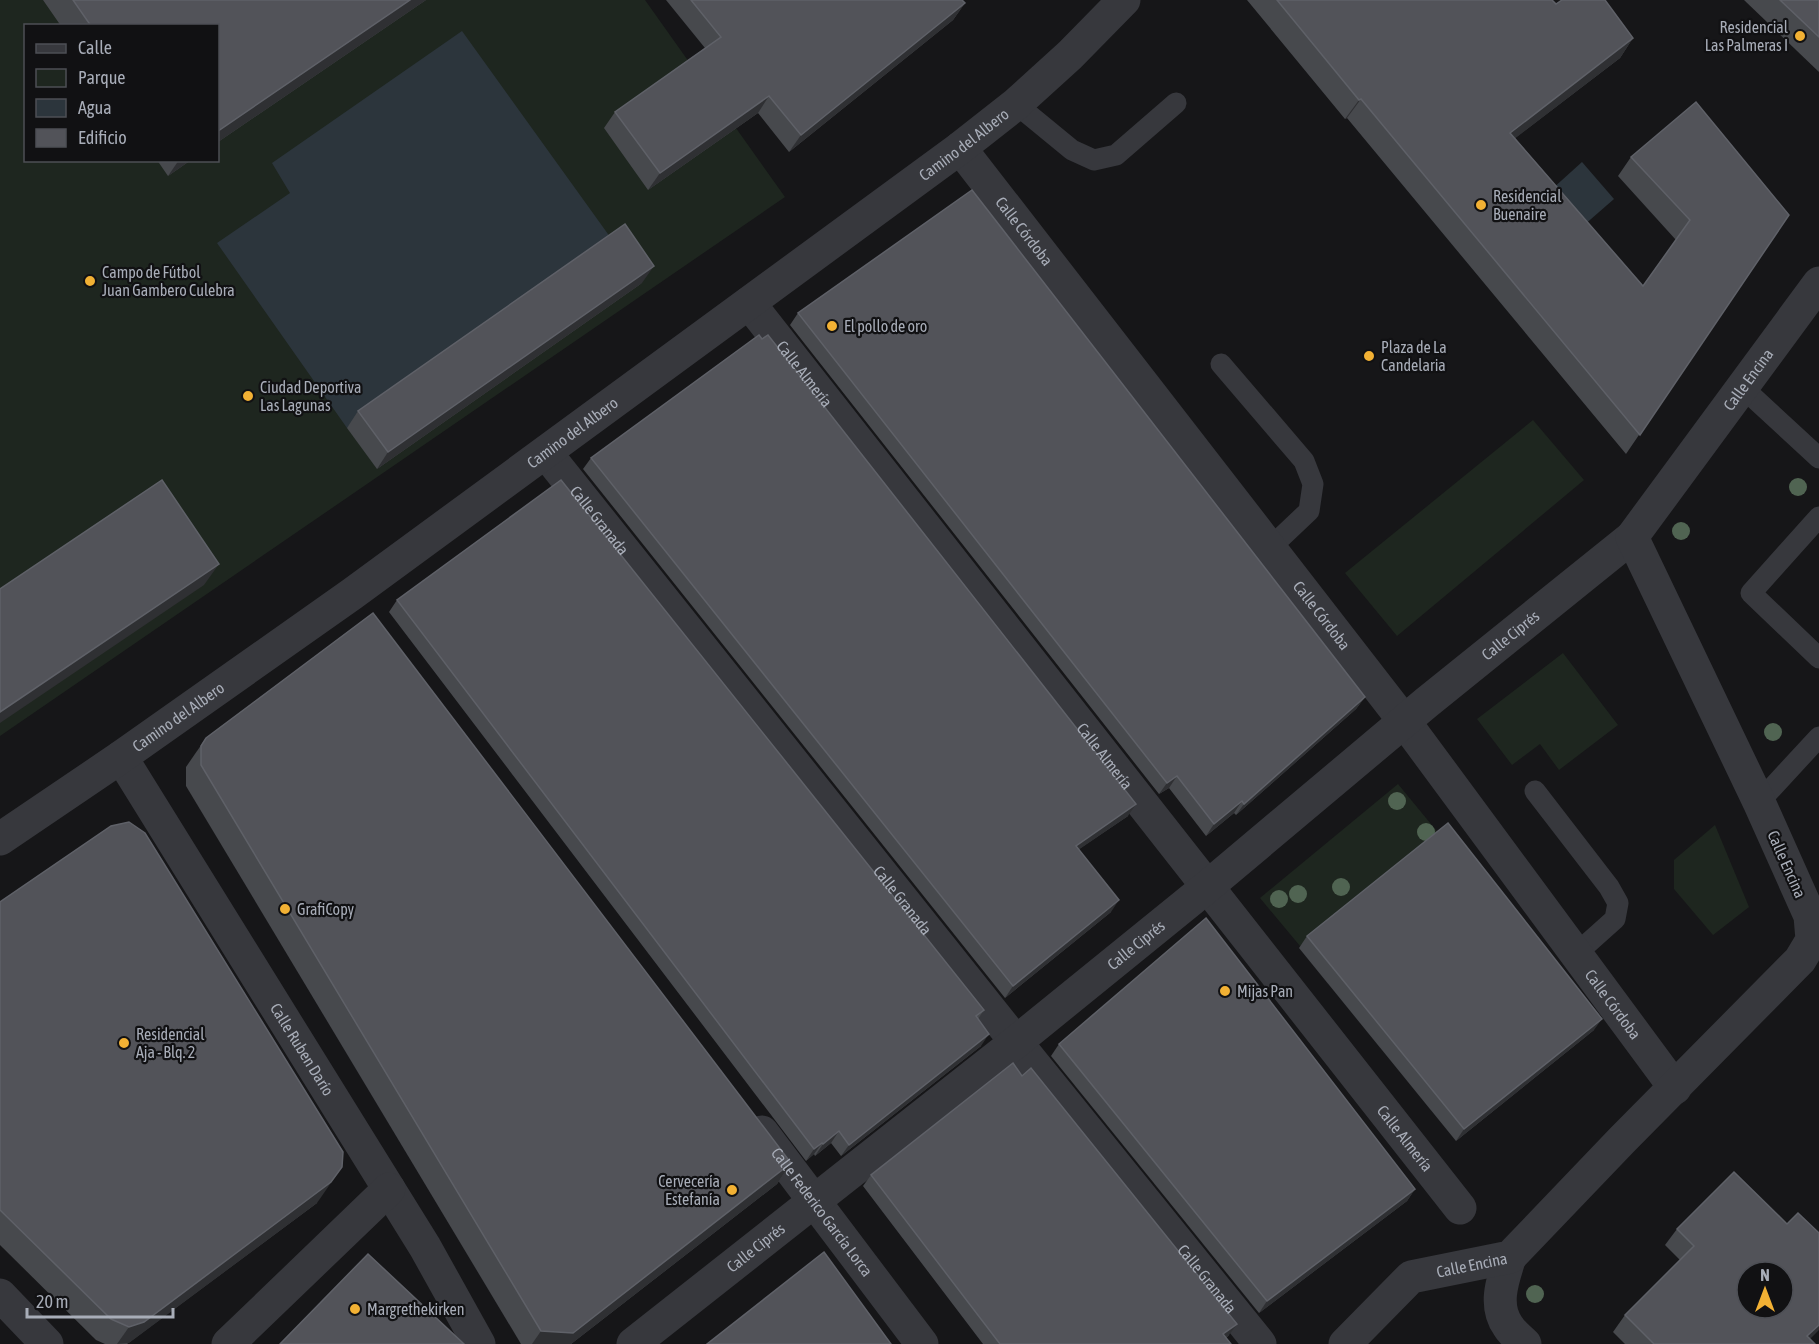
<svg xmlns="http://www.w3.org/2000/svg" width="1819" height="1344" font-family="'Asap Condensed',sans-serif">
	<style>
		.green { fill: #1e261f; fill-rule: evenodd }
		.water { fill: #2c353c }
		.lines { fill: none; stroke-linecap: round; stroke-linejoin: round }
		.lane { stroke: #37383d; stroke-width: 21 }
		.street { stroke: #37383d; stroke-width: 33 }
		.tree { fill: #506452 }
		.wall { fill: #47494d }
		.shaded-wall { fill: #2f3033 }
		.building { fill: #525359; stroke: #5f6168; stroke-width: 1.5; fill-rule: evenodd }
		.poi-dot { fill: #f2b134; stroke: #111113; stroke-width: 2 }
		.labels { text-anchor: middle; stroke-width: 4.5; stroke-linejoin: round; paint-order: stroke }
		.poi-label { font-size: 16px; fill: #a8adb8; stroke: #111113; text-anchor: start }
		.street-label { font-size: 16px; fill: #a8adb8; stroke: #111113 }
	</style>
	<rect width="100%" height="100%" fill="#161618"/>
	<g class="green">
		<path d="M0,0H645L785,197L0,736ZM26,26H218V160H26Z"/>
		<path d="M1533,420L1584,480L1397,636L1345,573Z"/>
		<path d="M1563,653L1618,725L1559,770L1540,744L1512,765L1477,719Z"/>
		<path d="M1398,784L1440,835L1300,946L1260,898Z"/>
		<path d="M1715,825L1749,907L1713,935L1674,889V860Z"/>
	</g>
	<g class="water">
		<path d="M462,31L613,241L347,428L217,243L290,193L272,163Z"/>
		<path d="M1582,162L1614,199L1583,226L1551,190Z"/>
	</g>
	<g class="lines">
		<g class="lane">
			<path d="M1016,104L1072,150L1094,160L1116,155L1176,103"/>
			<path d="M1221,364L1304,461L1313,484L1309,511L1270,548"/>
			<path d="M1742,387L1819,458"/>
			<path d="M1819,517L1751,593L1819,658"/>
			<path d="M1535,791L1609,887L1618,903L1615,919L1577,953"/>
			<path d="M1759,802L1819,737"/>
		</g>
		<g class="street">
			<path id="s1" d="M960,148L1404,721L1675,1088"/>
			<path id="s2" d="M749,303L1460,1208"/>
			<path id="s3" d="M546,453L1016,1042L1260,1344"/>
			<path id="s4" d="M121,757L425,1247L479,1344"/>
			<path id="s5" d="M0,839L121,757L352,594L960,148L1016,104L1070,55L1124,0"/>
			<path id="s6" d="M762,1132L922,1344"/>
			<path d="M1510,1257C1503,1279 1493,1305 1508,1326C1512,1333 1519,1338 1525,1344"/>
			<path d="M0,1295L47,1344"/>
			<path d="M228,1344L389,1189"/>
			<path id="s7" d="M633,1344L1016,1042L1207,887L1426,703L1632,537"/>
			<path id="s8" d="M1345,1344L1411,1277L1510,1257L1622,1140L1800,960L1812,940L1810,916L1759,802L1632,537L1819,283"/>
		</g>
	</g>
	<g class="tree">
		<circle cx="1798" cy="487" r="9"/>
		<circle cx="1681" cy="531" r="9"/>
		<circle cx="1773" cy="732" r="9"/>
		<circle cx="1397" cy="801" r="9"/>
		<circle cx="1426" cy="832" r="9"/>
		<circle cx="1341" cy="887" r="9"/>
		<circle cx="1298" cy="894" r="9"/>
		<circle cx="1279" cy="899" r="9"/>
		<circle cx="1535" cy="1294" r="9"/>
	</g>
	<g class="wall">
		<path d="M43,0H426L218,142V26H61Z"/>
		<path d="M666,0H962L965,3L953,20L789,152L758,113L648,190L604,128L615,112L705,48Z"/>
		<path d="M1247,0H1552L1556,4L1633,38L1620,58L1515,138L1643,286L1676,240L1618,176L1631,157L1789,215L1626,454L1347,118L1345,119Z"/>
		<path d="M1744,0H1819V72Z"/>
		<path d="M157,160H191L168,176Z"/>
		<path d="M642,283L377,469L347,428L358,411Z"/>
		<path d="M798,313L1365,697L1356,709L1236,815L1234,813L1206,836L1169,788L1159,794L790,325Z"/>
		<path d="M591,458L1128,816L1079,849L1111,912L1005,998L583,469Z"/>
		<path d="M397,600L984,1010L978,1019L981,1046L841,1156L831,1143L815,1156L814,1154L806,1161L389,612Z"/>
		<path d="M206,738L791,1163L777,1184L571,1344H521L186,786V767Z"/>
		<path d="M0,902L317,1203L127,1344H105L96,1340L0,1245Z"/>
		<path d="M1307,936L1594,1030L1456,1141L1299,948Z"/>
		<path d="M1059,1044L1415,1189L1407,1201L1259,1313L1051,1056Z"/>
		<path d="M1022,1076L1229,1335L1226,1338L1231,1344H983L863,1186L871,1175Z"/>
		<path d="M1677,1229L1810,1339L1815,1344H1625L1613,1332L1625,1315L1680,1260L1665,1245Z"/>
	</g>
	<g class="shaded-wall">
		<path d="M410,0H426L218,142V131Z"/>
		<path d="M965,3L953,20L789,152L801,135Z"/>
		<path d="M1633,38L1620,58L1496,153L1510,133Z"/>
		<path d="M769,96L758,113L648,190L660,173Z"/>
		<path d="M1361,99L1347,118L1345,119L1359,100Z"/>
		<path d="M179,160H191L168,176Z"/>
		<path d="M654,266L642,283L377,469L388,452Z"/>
		<path d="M219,564L204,585L0,723V712Z"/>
		<path d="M1365,697L1356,709L1236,815L1244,804Z"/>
		<path d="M1177,776L1169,788L1159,794L1167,783Z"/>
		<path d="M1242,801L1234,813L1206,836L1214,824Z"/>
		<path d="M1136,804L1128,816L1068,857L1076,846Z"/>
		<path d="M1119,900L1111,912L1005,998L1013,986Z"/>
		<path d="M1602,1019L1594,1030L1456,1141L1464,1129Z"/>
		<path d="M989,1034L981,1046L841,1156L849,1145Z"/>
		<path d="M839,1131L831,1143L815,1156L823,1144Z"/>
		<path d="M822,1143L814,1154L806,1161L814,1149Z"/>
		<path d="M791,1163L777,1184L571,1344H532L541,1331Z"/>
		<path d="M342,1167L317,1203L129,1343L117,1344L129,1327Z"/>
		<path d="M1415,1189L1407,1201L1259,1313L1267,1301Z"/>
		<path d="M1237,1324L1229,1335L1217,1344L1223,1334Z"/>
		<path d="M1819,1325V1330L1805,1344L1807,1336Z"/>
	</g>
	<g class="building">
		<path d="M73,0H410L218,131V26H91Z"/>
		<path d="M691,0H962L965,3L801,135L769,96L660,173L615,112L721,37Z"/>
		<path d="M1277,0H1552L1556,4L1562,0H1605L1633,38L1510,133L1643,286L1690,220L1631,157L1696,102L1789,215L1640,435L1361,99L1359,100Z"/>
		<path d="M1780,0H1819V37Z"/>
		<path d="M972,190L1365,697L1244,804L1242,801L1214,824L1177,776L1167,783L798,313Z"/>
		<path d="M625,224L654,266L388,452L358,411Z"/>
		<path d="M759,335L762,339L768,335L1136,804L1076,846L1119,900L1013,986L591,458Z"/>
		<path d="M162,480L219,564L0,712V589Z"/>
		<path d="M561,480L984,1010L976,1016L989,1034L849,1145L839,1131L823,1144L822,1143L814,1149L397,600Z"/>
		<path d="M373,613L791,1163L573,1333L541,1331L201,765V746L206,738Z"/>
		<path d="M129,822L145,833L343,1152L342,1167L331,1182L144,1322L129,1327L111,1319L0,1210V902L111,826Z"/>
		<path d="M1448,823L1602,1019L1464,1129L1307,936Z"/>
		<path d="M1206,918L1415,1189L1267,1301L1059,1044Z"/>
		<path d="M1013,1063L1022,1076L1031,1068L1237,1324L1223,1334L1231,1344H1000L871,1175Z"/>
		<path d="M1734,1172L1787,1224L1798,1213L1819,1233V1325L1807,1336L1815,1344H1654L1625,1315L1694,1246L1677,1229ZM1747,1272H1783V1308H1747Z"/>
		<path d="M824,1252L891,1344H707Z"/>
		<path d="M368,1254L464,1344H280Z"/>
	</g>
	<g class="poi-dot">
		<circle cx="1800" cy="36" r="6"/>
		<circle cx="1481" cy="205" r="6"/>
		<circle cx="90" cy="281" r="6"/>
		<circle cx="832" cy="326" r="6"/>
		<circle cx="1369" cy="356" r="6"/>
		<circle cx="248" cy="396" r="6"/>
		<circle cx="285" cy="909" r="6"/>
		<circle cx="1225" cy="991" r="6"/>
		<circle cx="124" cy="1043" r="6"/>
		<circle cx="732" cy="1190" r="6"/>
		<circle cx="355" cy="1309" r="6"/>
	</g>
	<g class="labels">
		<g class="poi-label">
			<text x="1788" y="33" text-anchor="end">Residencial<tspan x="1788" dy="18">Las Palmeras I</tspan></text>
			<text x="1493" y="202">Residencial<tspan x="1493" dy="18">Buenaire</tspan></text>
			<text x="102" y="278">Campo de Fútbol<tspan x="102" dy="18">Juan Gambero Culebra</tspan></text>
			<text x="844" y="332">El pollo de oro</text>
			<text x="1381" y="353">Plaza de La<tspan x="1381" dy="18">Candelaria</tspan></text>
			<text x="260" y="393">Ciudad Deportiva<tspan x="260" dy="18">Las Lagunas</tspan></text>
			<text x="297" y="915">GrafiCopy</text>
			<text x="1237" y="997">Mijas Pan</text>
			<text x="136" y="1040">Residencial<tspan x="136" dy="18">Aja - Blq. 2</tspan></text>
			<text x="720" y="1187" text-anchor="end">Cervecería<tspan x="720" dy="18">Estefanía</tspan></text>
			<text x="367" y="1315">Margrethekirken</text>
		</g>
		<g class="street-label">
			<text dy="6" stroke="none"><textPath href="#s5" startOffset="1188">Camino del Albero</textPath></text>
			<text dy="6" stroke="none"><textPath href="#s1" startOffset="105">Calle Córdoba</textPath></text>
			<text dy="6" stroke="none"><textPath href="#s2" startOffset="90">Calle Almería</textPath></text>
			<text dy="6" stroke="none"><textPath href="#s8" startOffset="1272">Calle Encina</textPath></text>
			<text dy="6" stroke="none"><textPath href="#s5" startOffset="702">Camino del Albero</textPath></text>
			<text dy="6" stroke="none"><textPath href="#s3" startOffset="86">Calle Granada</textPath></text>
			<text dy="6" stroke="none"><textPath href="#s1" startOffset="591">Calle Córdoba</textPath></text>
			<text dy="6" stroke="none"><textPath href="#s7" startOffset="1128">Calle Ciprés</textPath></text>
			<text dy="6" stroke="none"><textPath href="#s5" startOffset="216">Camino del Albero</textPath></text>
			<text dy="6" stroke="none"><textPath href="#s2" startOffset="576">Calle Almería</textPath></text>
			<text transform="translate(1787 864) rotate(66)" y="6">Calle Encina</text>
			<text dy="6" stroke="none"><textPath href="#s3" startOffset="572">Calle Granada</textPath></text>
			<text dy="6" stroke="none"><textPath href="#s7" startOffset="642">Calle Ciprés</textPath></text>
			<text dy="6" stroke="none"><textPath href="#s1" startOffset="1077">Calle Córdoba</textPath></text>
			<text dy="6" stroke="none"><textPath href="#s4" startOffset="344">Calle Ruben Darío</textPath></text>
			<text dy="6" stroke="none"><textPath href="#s2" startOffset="1062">Calle Almería</textPath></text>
			<text dy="6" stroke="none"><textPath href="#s6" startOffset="100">Calle Federico García Lorca</textPath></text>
			<text dy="6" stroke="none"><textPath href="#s7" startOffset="156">Calle Ciprés</textPath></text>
			<text dy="6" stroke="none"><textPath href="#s8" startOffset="156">Calle Encina</textPath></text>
			<text dy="6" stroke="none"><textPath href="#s3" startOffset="1058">Calle Granada</textPath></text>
		</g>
	</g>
	<rect x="24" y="24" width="195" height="138" fill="#111113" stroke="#4d4f55" stroke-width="1.5"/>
	<rect x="36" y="44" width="30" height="9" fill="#37383d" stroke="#4d4f55" stroke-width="1.5"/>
	<text x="78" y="54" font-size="18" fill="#a8adb8">Calle</text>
	<rect x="36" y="69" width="30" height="18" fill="#1e261f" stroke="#4d4f55" stroke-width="1.5"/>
	<text x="78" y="84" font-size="18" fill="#a8adb8">Parque</text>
	<rect x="36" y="99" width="30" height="18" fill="#2c353c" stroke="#4d4f55" stroke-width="1.5"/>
	<text x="78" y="114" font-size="18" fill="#a8adb8">Agua</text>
	<rect x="36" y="129" width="30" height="18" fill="#525359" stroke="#4d4f55" stroke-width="1.5"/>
	<text x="78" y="144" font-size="18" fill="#a8adb8">Edificio</text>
	<g transform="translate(1765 1290)"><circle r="28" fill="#111113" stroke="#4d4f55" stroke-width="1.5"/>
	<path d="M0-4.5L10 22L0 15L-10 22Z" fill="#f2b134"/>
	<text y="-9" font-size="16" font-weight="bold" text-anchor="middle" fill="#a8adb8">N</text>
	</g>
	<path d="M27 1308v9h146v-9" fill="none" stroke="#a8adb8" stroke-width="3"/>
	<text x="36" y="1308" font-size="18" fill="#a8adb8" stroke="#111113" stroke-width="4.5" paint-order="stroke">20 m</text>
</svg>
